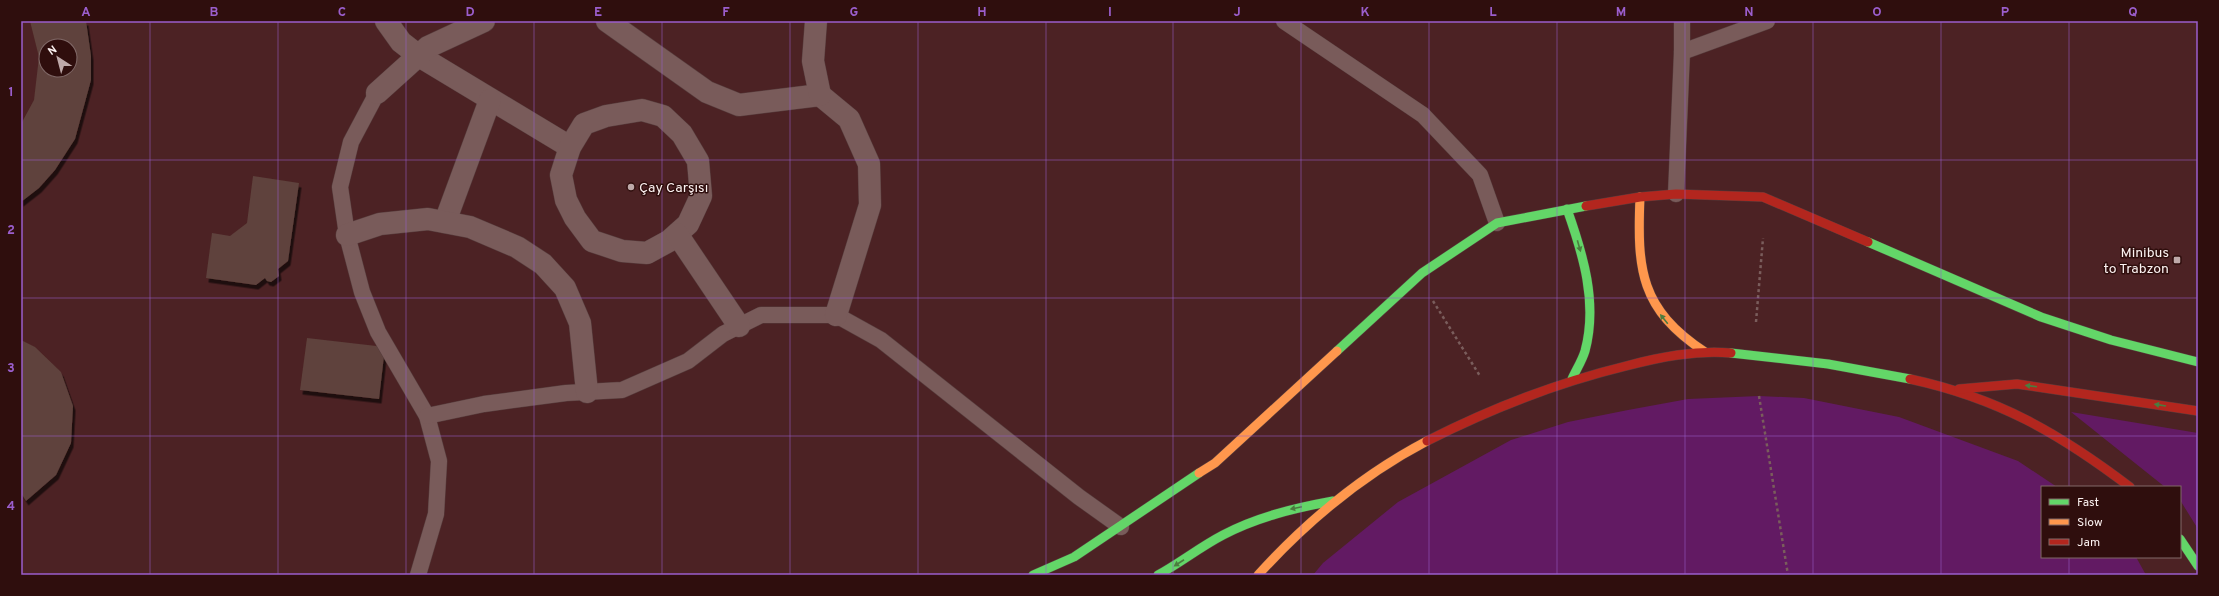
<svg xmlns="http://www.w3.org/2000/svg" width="2219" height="596" font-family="Overpass,sans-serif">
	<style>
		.green { fill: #621a63 }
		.building { fill: #5e423c; fill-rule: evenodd; filter: url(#shadow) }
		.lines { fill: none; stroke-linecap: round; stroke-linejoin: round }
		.lane-casing { stroke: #573d3d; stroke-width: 17 }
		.street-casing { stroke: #573d3d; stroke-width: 23 }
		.fast-casing { stroke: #573d3d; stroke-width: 10 }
		.slow-casing { stroke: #573d3d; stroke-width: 10 }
		.jam-casing { stroke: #573d3d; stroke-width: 10 }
		.path { stroke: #7a5d5c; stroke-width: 2.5; stroke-dasharray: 3 3; stroke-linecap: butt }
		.lane { stroke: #795b5a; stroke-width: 16 }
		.street { stroke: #795b5a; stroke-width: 22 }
		.fast { stroke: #63d668; stroke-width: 9 }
		.slow { stroke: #ff974d; stroke-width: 9 }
		.jam { stroke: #b3261e; stroke-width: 9 }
		.oneway { fill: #4c7c3f }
		.grid { fill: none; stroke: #9b5ecc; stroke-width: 1; stroke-opacity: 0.55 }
		.poi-dot { fill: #bea9a9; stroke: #2f0e0d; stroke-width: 1.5 }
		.labels { text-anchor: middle; stroke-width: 3; stroke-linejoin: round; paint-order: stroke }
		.poi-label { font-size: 14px; fill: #fcf2f1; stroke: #2f0e0d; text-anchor: start }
		.neatline { fill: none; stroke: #9b5ecc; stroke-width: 1.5 }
		.grid-label { font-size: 13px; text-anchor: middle; font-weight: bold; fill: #9b5ecc }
	</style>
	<defs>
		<filter id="shadow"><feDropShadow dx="2.5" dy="4.5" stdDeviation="0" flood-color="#0009"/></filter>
	</defs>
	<rect width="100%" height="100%" fill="#4c2224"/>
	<g class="green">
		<path d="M1759,396L1804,398L1899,417L2018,461L2057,487H2042V557H2136L2146,575H1313L1323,563L1398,502L1511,440L1568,422L1628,410L1688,399Z"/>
		<path d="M2071,412L2198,433V529L2180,500V487H2165Z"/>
	</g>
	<g class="building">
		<path d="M30,21H86L91,56V80L75,139L55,170L39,188L21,202V124L34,100L39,57ZM46,46H70V70H46Z"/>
		<path d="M253,176L299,183L288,261L278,269L279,276L271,282L267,281L265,278L256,285L206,278L212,233L230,236L247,223Z"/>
		<path d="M307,338L385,347L379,399L300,390Z"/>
		<path d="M21,340L35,347L61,372L73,406L71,443L56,475L26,501L21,493Z"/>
	</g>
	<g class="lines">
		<defs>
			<g id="lane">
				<path d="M1284,21L1423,115L1480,175L1497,223"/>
				<path d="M1682,52L1767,21"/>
				<path d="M377,93L351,142L340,187L347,235L362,292L378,332L427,416L439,461L436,514L418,575"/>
				<path d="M1676,194L1682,52V21"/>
				<path d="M427,416L484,404L566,393L622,390L688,361L723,334L761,315H836L881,340L1079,497L1121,527"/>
			</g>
			<g id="street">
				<path d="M386,21L401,42L419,56L570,147"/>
				<path d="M607,21L707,92L739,105L820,95L849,119L869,164L870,205L836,315"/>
				<path d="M816,21L813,61L820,95"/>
				<path d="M377,93L428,47L484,21"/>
				<path d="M642,110L663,116L682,134L698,161L701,196L688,224L669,241L647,253L622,251L592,241L575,218L566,200L561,175L570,147L584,124L606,116Z"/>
				<path d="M445,222L490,100"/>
				<path d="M677,234L739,326"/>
				<path d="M347,235L380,224L428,219L470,227L517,247L543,264L565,288L580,323L587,392"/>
			</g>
			<g id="fast">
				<path d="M1567,209C1583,254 1598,303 1585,351C1582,361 1576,370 1572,379"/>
				<path d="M1868,242L2041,317L2111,340L2198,362"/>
				<path d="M1337,351L1422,273L1497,223L1586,206"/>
				<path d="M1731,353L1828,364L1910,379"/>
				<path d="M2180,539L2198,566"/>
				<path d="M1033,575L1074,557L1199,473"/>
				<path d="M1158,575C1180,563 1200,547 1223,535C1257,517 1295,508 1333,501"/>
			</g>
			<g id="slow">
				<path d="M1640,197C1637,270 1640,309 1705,352"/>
				<path d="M1199,473L1215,463L1337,351"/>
				<path d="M1258,575C1307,521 1362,475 1427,441"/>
			</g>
			<g id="jam">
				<path d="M1586,206L1640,197L1676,194L1763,197L1868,242"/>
				<path d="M1910,379C1998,398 2059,433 2130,487"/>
				<path d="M1959,389L2017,384L2198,411"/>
				<path d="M1427,441C1490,409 1556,383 1626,366C1660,357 1695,350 1731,353"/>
			</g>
		</defs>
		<use href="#lane" class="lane-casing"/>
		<use href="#street" class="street-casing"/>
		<use href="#fast" class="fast-casing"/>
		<use href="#slow" class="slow-casing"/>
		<use href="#jam" class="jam-casing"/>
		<g class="path">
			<path d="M1433,301L1480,376"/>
			<path d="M1756,322L1763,238"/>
			<path d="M1759,396L1788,575"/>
		</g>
		<use href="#lane" class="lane"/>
		<use href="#street" class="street"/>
		<use href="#fast" class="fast"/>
		<use href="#slow" class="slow"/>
		<use href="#jam" class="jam"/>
	</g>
	<defs><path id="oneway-solid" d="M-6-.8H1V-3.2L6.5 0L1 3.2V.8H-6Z"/></defs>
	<g class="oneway">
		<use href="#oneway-solid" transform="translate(1579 246) rotate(74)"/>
		<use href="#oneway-solid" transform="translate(1664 319) rotate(-129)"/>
		<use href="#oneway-solid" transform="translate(2031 386) rotate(-173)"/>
		<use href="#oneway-solid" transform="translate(2160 405) rotate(-171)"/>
		<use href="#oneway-solid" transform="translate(1296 508) rotate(168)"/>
		<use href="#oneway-solid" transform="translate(1179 563) rotate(147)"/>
	</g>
	<path class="grid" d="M150,21V575M278,21V575M406,21V575M534,21V575M662,21V575M790,21V575M918,21V575M1046,21V575M1173,21V575M1301,21V575M1429,21V575M1557,21V575M1685,21V575M1813,21V575M1941,21V575M2069,21V487M21,160H2198M21,298H2198M21,436H2198M2069,557V575"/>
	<g class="poi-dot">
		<circle cx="631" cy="187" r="4"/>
		<rect x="2173" y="256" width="8" height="8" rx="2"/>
	</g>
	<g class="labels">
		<g class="poi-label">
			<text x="639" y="192">Çay Carşısı</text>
			<text x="2169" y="257" text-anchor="end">Minibus<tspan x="2169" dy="16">to Trabzon</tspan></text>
		</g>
	</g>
	<rect width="2219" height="596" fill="none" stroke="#2f0e0d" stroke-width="44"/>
	<rect x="2041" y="486" width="140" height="72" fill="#2f0e0d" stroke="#816968"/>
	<rect x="2049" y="499" width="20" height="6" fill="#63d668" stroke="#816968"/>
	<text x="2077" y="506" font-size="12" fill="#fcf2f1">Fast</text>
	<rect x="2049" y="519" width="20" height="6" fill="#ff974d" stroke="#816968"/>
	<text x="2077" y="526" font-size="12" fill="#fcf2f1">Slow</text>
	<rect x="2049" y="539" width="20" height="6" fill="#b3261e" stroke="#816968"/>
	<text x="2077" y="546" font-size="12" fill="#fcf2f1">Jam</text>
	<g transform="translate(58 58) rotate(324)"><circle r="19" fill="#2f0e0d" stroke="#816968"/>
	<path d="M0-3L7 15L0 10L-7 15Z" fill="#bea9a9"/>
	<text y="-6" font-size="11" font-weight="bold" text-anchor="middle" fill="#fcf2f1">N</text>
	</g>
	<rect x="22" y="22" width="2175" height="552" class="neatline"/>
	<g class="grid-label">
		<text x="86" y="16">A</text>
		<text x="214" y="16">B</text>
		<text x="342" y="16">C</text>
		<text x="470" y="16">D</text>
		<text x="598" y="16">E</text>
		<text x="726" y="16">F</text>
		<text x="854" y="16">G</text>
		<text x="982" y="16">H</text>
		<text x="1110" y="16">I</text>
		<text x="1237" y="16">J</text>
		<text x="1365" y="16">K</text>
		<text x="1493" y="16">L</text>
		<text x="1621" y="16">M</text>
		<text x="1749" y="16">N</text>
		<text x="1877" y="16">O</text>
		<text x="2005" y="16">P</text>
		<text x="2133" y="16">Q</text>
		<text x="11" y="96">1</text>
		<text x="11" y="234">2</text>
		<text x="11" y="372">3</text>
		<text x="11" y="510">4</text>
	</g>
</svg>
